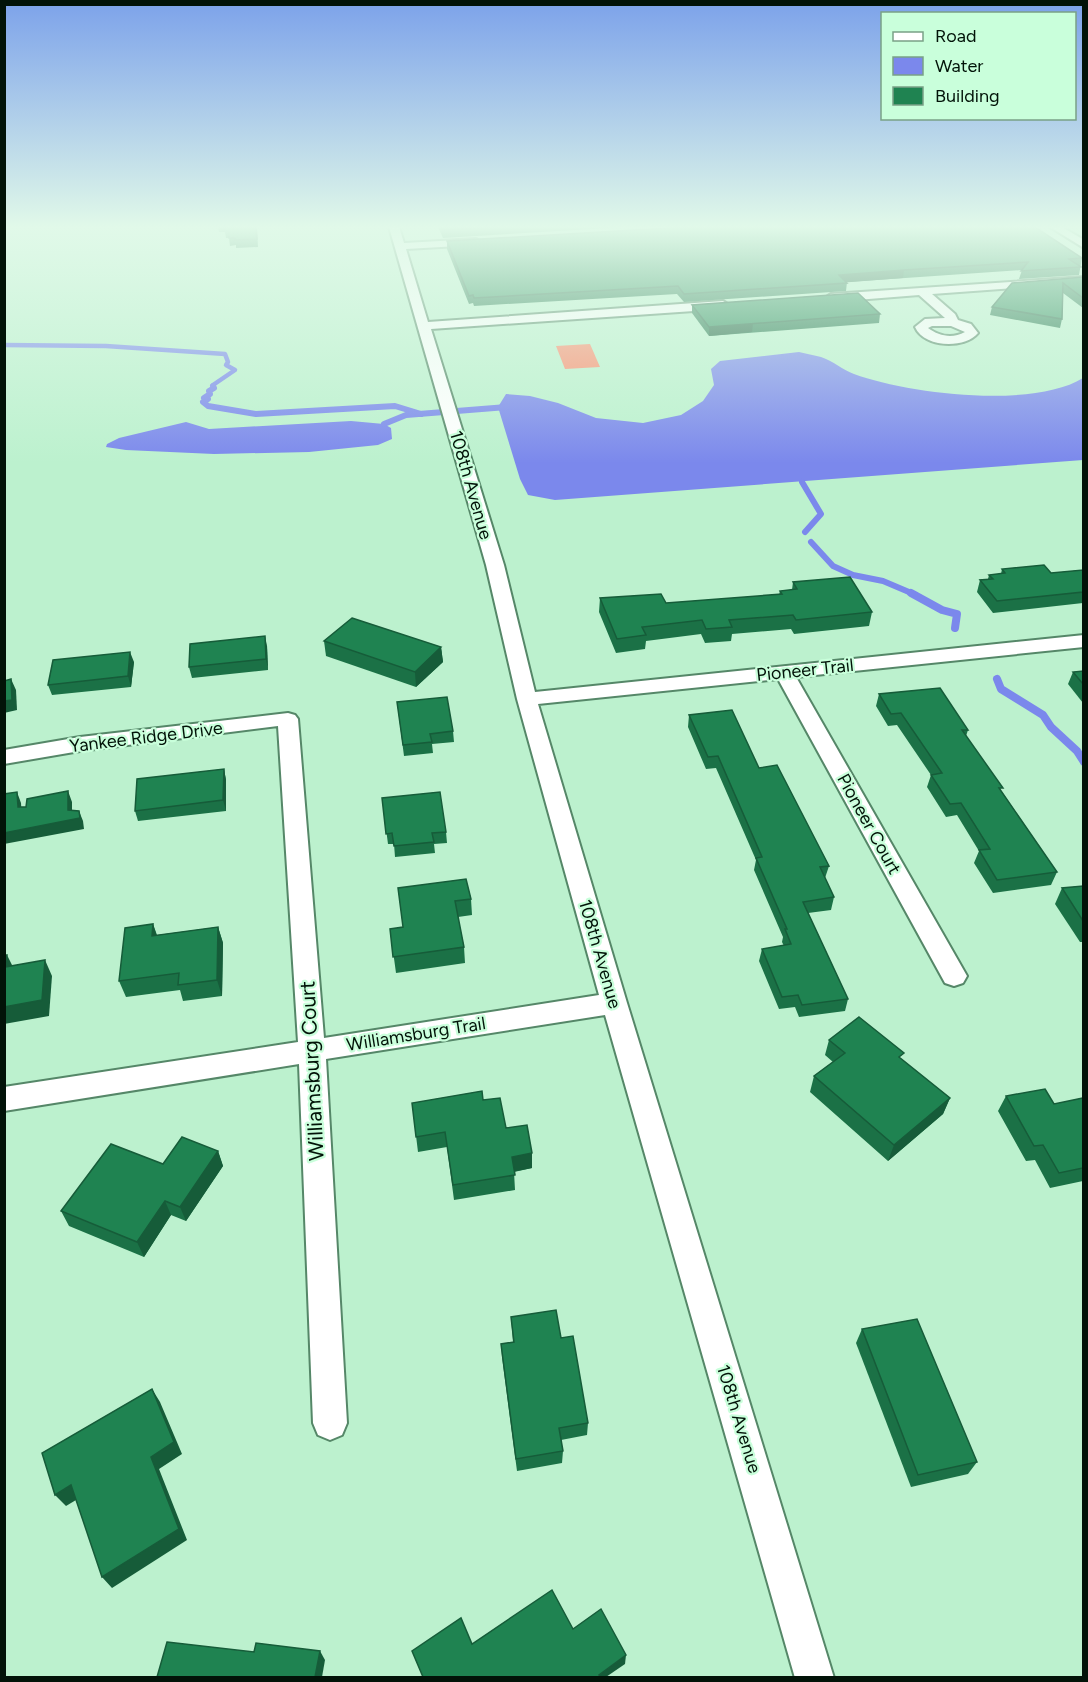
<svg xmlns="http://www.w3.org/2000/svg" width="1088" height="1682" font-family="Figtree,sans-serif">
	<style>
		.green { fill: #fc8d6f }
		.water { fill: #7b88ec }
		.lines { fill: none; stroke-linecap: round; stroke-linejoin: round }
		.stream-far2 { stroke: #7b88ec; stroke-width: 4.5 }
		.stream-far1 { stroke: #7b88ec; stroke-width: 6 }
		.stream { stroke: #7b88ec; stroke-width: 8 }
		.minor-casing { stroke: #558768; stroke-width: 4 }
		.minor { fill: #fff; fill-rule: evenodd }
		.wall { fill: #1b7146 }
		.shaded-wall { fill: #165c39 }
		.building { fill: #1f8351; stroke: #165c39; stroke-width: 1.5 }
		.labels { text-anchor: middle; stroke-width: 4.5; stroke-linejoin: round; paint-order: stroke }
		.street-label { font-size: 18px; fill: #021308; stroke: #c9ffdb }
		.near-street-label { font-size: 21px; fill: #021308; stroke: #c9ffdb }
	</style>
	<rect width="100%" height="100%" fill="#bcf1ce"/>
	<path class="green" d="M590,344L600,367L565,369L556,346Z"/>
	<g class="water">
		<path d="M799,352C806,354 814,355 821,357C833,361 843,370 854,374C908,394 1033,409 1083,378V460L555,500L528,495L520,479L498,407L506,394L530,396L558,403L596,418L643,423L681,415L703,401L714,385L711,369L720,361Z"/>
		<path d="M351,421L384,424L391,428L392,439L378,445L309,452L214,454L126,450L106,447L107,444L119,438L186,422L209,429Z"/>
	</g>
	<g class="lines">
		<path class="stream-far2" d="M4,345L106,346L225,354L228,362L226,365L235,370L213,385L214,387"/>
		<g class="stream-far1">
			<path d="M213,386L214,388L209,391L210,394L204,398L208,399L203,402L208,406L256,414L395,406L421,414"/>
			<path d="M384,424L406,415L507,407"/>
			<path d="M802,482L821,514L805,532"/>
			<path d="M811,542L833,566L853,575L883,581L916,595"/>
		</g>
		<g class="stream">
			<path d="M911,593L942,610L957,614L955,628"/>
			<path d="M997,679L1001,689L1043,715L1051,727L1077,751L1084,762"/>
		</g>
		<defs>
			<g id="minor">
				<path d="M389,227H399L404,243L476,239L481,242L476,245L406,249L428,322L723,301L729,305L723,309L431,329L504,565L535,692L1084,635V647L796,677L967,976L963,983L954,986L945,983L778,679L538,704L627,1003L834,1678H795L605,1015L326,1059L347,1423L342,1435L330,1440L318,1435L313,1423L299,1064L4,1111V1087L298,1042L278,726L80,751L4,764V750L80,737L288,713L295,715L298,719L324,1038L599,995L517,699L486,565Z"/>
				<path d="M1050,227H1062L1084,240V248Z"/>
				<path d="M1084,277V283L932,294L955,314L958,320L971,324L978,333C965,349 924,348 915,327L925,319L945,318L919,295L831,302L825,298L831,294ZM932,326H951L965,332C952,339 939,336 928,328Z"/>
			</g>
		</defs>
		<use href="#minor" class="minor-casing"/>
		<use href="#minor" class="minor"/>
	</g>
	<g class="wall">
		<path d="M218,227H257L258,247L236,248V245L230,246L229,238H226L225,232H219Z"/>
		<path d="M438,227H626L443,238Z"/>
		<path d="M447,241L1082,258L1079,275L1019,279L1022,270L847,282L846,291L684,302L677,294L474,306L473,303L469,304L447,249Z"/>
		<path d="M1083,277V308L1063,293L1062,319L1060,328L990,315L992,307Z"/>
		<path d="M692,305L880,314L879,323L709,336L692,313Z"/>
		<path d="M1002,569L1051,573L1083,570V603L993,613L977,592L980,580L988,579L989,575L1001,574Z"/>
		<path d="M793,582L872,612L869,626L794,634L791,629L732,634L731,641L705,643L701,634L646,641L645,649L616,653L599,612L600,598L666,603L779,595L780,591L792,590Z"/>
		<path d="M324,641L441,647L443,662L416,687L326,656Z"/>
		<path d="M267,646L268,670L192,678L189,667Z"/>
		<path d="M134,662L131,687L52,695L48,685Z"/>
		<path d="M1083,671V703L1068,684L1073,672Z"/>
		<path d="M879,694L968,730L966,736L1002,792L1057,872L1051,885L993,893L974,863L979,851L957,815L946,817L927,787L931,775L897,725L888,726L876,706Z"/>
		<path d="M397,702L453,731L454,742L432,744L433,753L404,756Z"/>
		<path d="M689,715L759,768L829,866L825,878L834,897L831,910L808,913L848,999L845,1011L799,1017L795,1007L779,1009L759,961L762,949L784,946L782,942L783,937L754,870L756,860L716,768L706,769L688,727Z"/>
		<path d="M224,769L226,780V811L138,821L135,811Z"/>
		<path d="M382,798L446,832L447,843L434,844L435,853L395,857L394,844H388Z"/>
		<path d="M1083,886V942H1080L1055,904L1062,888Z"/>
		<path d="M398,888L471,899L472,915L458,917L464,947L465,963L396,973L390,929L403,927Z"/>
		<path d="M153,924L157,935L218,927L223,943L222,996L183,1001L180,990L126,997L119,981Z"/>
		<path d="M829,1040L902,1060L950,1098L943,1114L888,1161L810,1092L814,1076L833,1062L825,1055Z"/>
		<path d="M1006,1096L1054,1104L1083,1098V1181L1050,1188L1035,1160L1026,1161L998,1111Z"/>
		<path d="M483,1100L506,1128L532,1153V1168L514,1172L515,1190L454,1200L447,1147L418,1152L412,1103Z"/>
		<path d="M218,1151L223,1166L186,1221L171,1215L144,1257L69,1226L61,1211L163,1164Z"/>
		<path d="M511,1317L561,1338L588,1423L587,1435L561,1440L563,1451L562,1463L517,1471L502,1357L501,1344L513,1342Z"/>
		<path d="M862,1329L977,1462L968,1474L911,1487L856,1343Z"/>
	</g>
	<g class="shaded-wall">
		<path d="M904,270L903,278L838,283L839,275Z"/>
		<path d="M753,323L752,332L709,336V327Z"/>
		<path d="M265,636L267,646L268,670L266,659Z"/>
		<path d="M441,647L443,662L416,687L415,672Z"/>
		<path d="M130,652L134,662L131,687L128,676Z"/>
		<path d="M11,679L16,690L17,710L4,713V701Z"/>
		<path d="M224,769L226,780V811L223,800Z"/>
		<path d="M68,791L72,802V819L79,811L83,821L84,829L4,844V833L68,810Z"/>
		<path d="M17,792L21,803L22,818L18,807Z"/>
		<path d="M153,924L158,940L152,936Z"/>
		<path d="M218,927L223,943L222,996L217,980Z"/>
		<path d="M7,955L15,971L5,967Z"/>
		<path d="M45,960L52,976L49,1016L4,1024V1007Z"/>
		<path d="M950,1098L943,1114L888,1161L894,1145Z"/>
		<path d="M218,1151L223,1166L186,1221L180,1207Z"/>
		<path d="M532,1153V1168L512,1172V1157Z"/>
		<path d="M165,1201L171,1215L144,1257L137,1242Z"/>
		<path d="M152,1389L160,1402L182,1454L159,1469L187,1540L112,1588L102,1577L151,1457Z"/>
		<path d="M71,1485L81,1497L66,1506L55,1495Z"/>
		<path d="M320,1651L325,1660L322,1677H315Z"/>
		<path d="M626,1655L625,1664L606,1677H599V1675Z"/>
	</g>
	<g class="building">
		<path d="M224,227H256L257,239L235,240V238H229V231H224Z"/>
		<path d="M441,227H495L442,230Z"/>
		<path d="M684,227H1035L1082,258L1069,259L1081,267L1021,271L1028,262L904,270L839,275L847,283L684,294L678,286L474,298L473,295L469,296L447,241Z"/>
		<path d="M1083,277V298L1063,283L1062,319L992,307L1012,283Z"/>
		<path d="M858,293L880,314L709,327L692,305Z"/>
		<path d="M1044,565L1051,573L1083,570V592L997,601L980,580L993,579L989,575L1005,573L1002,569Z"/>
		<path d="M850,577L872,612L796,620L793,615L729,620L732,627L706,629L702,620L642,627L646,635L617,639L600,598L661,594L666,603L782,594L780,591L797,589L793,582Z"/>
		<path d="M352,618L441,647L415,672L324,641Z"/>
		<path d="M265,636L266,659L189,667L190,644Z"/>
		<path d="M130,652L128,676L48,685L53,660Z"/>
		<path d="M1083,671V684L1073,672Z"/>
		<path d="M11,679L12,700L4,701V681Z"/>
		<path d="M940,688L968,730H962L1003,788H999L1057,872L997,880L979,850L990,849L961,803L950,804L931,775L942,773L901,713L891,714L879,694Z"/>
		<path d="M447,697L453,731L430,734L432,742L403,745L397,702Z"/>
		<path d="M732,710L759,768L777,765L829,866L820,867L834,897L803,902L848,999L802,1005L798,995L782,997L762,949L791,944L785,929H787L756,858L762,857L718,756L708,757L689,715Z"/>
		<path d="M224,769L223,800L135,811L137,779Z"/>
		<path d="M68,791V810L79,811L80,818L4,833V794L17,792L18,807H26L27,799Z"/>
		<path d="M440,792L446,832L432,833L434,842L394,846L392,833L386,834L382,798Z"/>
		<path d="M466,879L471,899L455,901L464,947L393,957L390,929L403,927L398,888Z"/>
		<path d="M1083,886V921L1062,888Z"/>
		<path d="M153,924L152,936L218,927L217,980L178,985L179,973L119,981L125,928Z"/>
		<path d="M4,955H7L5,967L45,960L42,1000L4,1007Z"/>
		<path d="M859,1017L904,1053L899,1057L950,1098L894,1145L814,1076L845,1053L829,1040Z"/>
		<path d="M1045,1089L1054,1104L1083,1098V1168L1059,1173L1043,1145L1034,1146L1006,1096Z"/>
		<path d="M482,1091L483,1100L500,1098L506,1128L527,1125L532,1153L512,1157L515,1175L453,1185L445,1132L416,1137L412,1103Z"/>
		<path d="M182,1137L218,1151L180,1207L165,1201L137,1242L61,1211L111,1144L163,1164Z"/>
		<path d="M556,1310L561,1338L573,1336L588,1423L559,1428L563,1451L516,1459L501,1344L514,1342L511,1317Z"/>
		<path d="M917,1319L977,1462L918,1475L862,1329Z"/>
		<path d="M152,1389L174,1442L151,1457L179,1529L102,1577L71,1485L55,1495L42,1453Z"/>
		<path d="M552,1590L573,1629L601,1609L626,1655L599,1675L600,1677H423L412,1651L461,1618L472,1644Z"/>
		<path d="M167,1642L254,1652L256,1643L320,1651L315,1677H157Z"/>
	</g>
	<linearGradient id="sky" x2="0" y2="1"><stop stop-color="#7ca2ea"/><stop offset="0.49" stop-color="#e1f9e9"/><stop offset="1" stop-color="#e1f9e9" stop-opacity="0"/></linearGradient>
	<rect width="1088" height="463" fill="url(#sky)"/>
	<g class="labels">
		<g class="street-label">
			<text transform="translate(471 485) rotate(74)" y="6">108th Avenue</text>
			<text transform="translate(805 670) rotate(-6)" y="6">Pioneer Trail</text>
			<text transform="translate(146 737) rotate(-7)" y="6">Yankee Ridge Drive</text>
			<text transform="translate(869 824) rotate(61)" y="6">Pioneer Court</text>
			<text transform="translate(600 954) rotate(74)" y="6">108th Avenue</text>
			<text transform="translate(416 1034) rotate(-9)" y="6">Williamsburg Trail</text>
			<text transform="translate(739 1419) rotate(73)" y="6">108th Avenue</text>
		</g>
		<g class="near-street-label">
			<text transform="translate(312 1071) rotate(-93)" y="7">Williamsburg Court</text>
		</g>
	</g>
	<rect width="1088" height="1682" fill="none" stroke="#021308" stroke-width="12"/>
	<rect x="881" y="12" width="195" height="108" fill="#c9ffdb" stroke="#79a187" stroke-width="1.5"/>
	<rect x="893" y="32" width="30" height="9" fill="#ffffff" stroke="#79a187" stroke-width="1.5"/>
	<text x="935" y="42" font-size="18" fill="#021308">Road</text>
	<rect x="893" y="57" width="30" height="18" fill="#7b88ec" stroke="#79a187" stroke-width="1.5"/>
	<text x="935" y="72" font-size="18" fill="#021308">Water</text>
	<rect x="893" y="87" width="30" height="18" fill="#1f8351" stroke="#79a187" stroke-width="1.5"/>
	<text x="935" y="102" font-size="18" fill="#021308">Building</text>
</svg>
